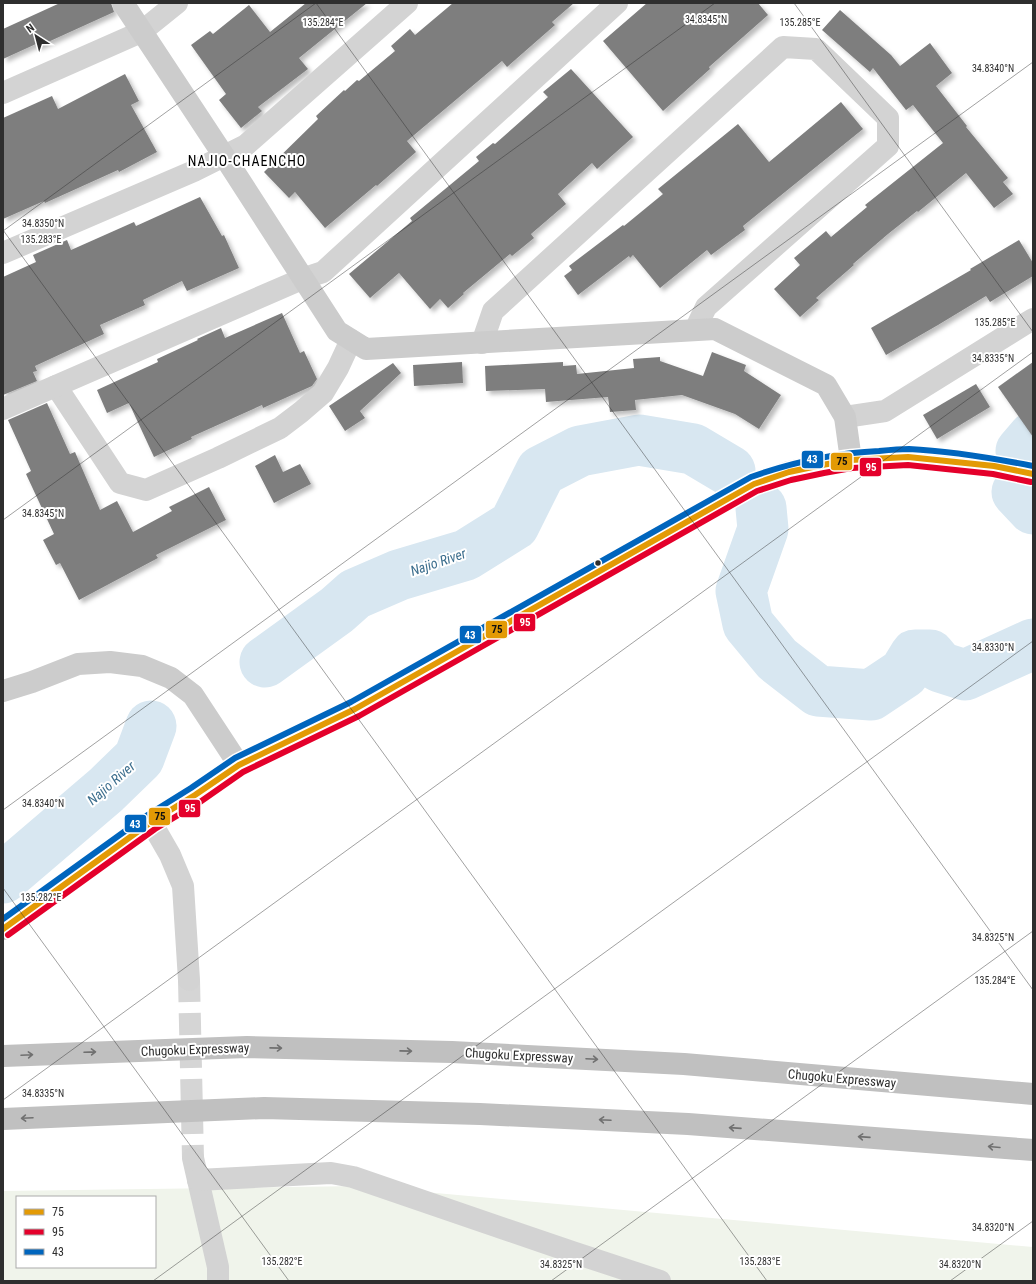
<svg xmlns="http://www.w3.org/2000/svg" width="1036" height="1284" font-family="'Roboto Condensed',sans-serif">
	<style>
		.green { fill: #f0f4eb; fill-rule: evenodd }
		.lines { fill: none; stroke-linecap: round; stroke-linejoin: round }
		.river { stroke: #d8e7f1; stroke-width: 51 }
		.building { fill: #7e7e7e; filter: url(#shadow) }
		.street-tunnel { stroke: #d5d5d5; stroke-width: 22; stroke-dasharray: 22 11; stroke-linecap: butt }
		.street { stroke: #d3d3d3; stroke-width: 22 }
		.secondary { stroke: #ccc; stroke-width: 22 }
		.highway { stroke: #c0c0c0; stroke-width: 22 }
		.bus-1-casing { stroke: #fff; stroke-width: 9 }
		.bus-2-casing { stroke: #fff; stroke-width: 9 }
		.bus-3-casing { stroke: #fff; stroke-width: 9 }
		.bus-1 { stroke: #e39a05; stroke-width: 6 }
		.bus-2 { stroke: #e4002b; stroke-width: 6 }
		.bus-3 { stroke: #0065bd; stroke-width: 6 }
		.oneway { stroke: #707070 }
		.ticks { fill: none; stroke: #2e2e2e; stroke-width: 1; stroke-opacity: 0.45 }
		.bus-dot { fill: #2e2e2e; stroke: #fff; stroke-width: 1.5 }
		.labels { text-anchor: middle; stroke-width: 4; stroke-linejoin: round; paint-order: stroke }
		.street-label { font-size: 13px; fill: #2e2e2e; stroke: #fff }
		.neighbourhood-label { font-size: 14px; letter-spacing: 1px; fill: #000; stroke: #fff }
		.water-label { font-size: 14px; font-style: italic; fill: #3d6f8e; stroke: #fff }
		.ticks-label { font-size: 10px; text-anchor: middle; fill: #2e2e2e; stroke: #fff; stroke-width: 4; stroke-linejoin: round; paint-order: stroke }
		.line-badge { stroke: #fff; stroke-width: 1.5 }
		.badge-label { font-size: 11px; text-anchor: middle; font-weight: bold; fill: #fff }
		.pale-badge-label { font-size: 11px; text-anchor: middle; font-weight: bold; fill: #111 }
	</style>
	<defs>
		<filter id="shadow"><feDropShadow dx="3.5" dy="3.5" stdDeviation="2" flood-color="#0004"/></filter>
	</defs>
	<rect width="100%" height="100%" fill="#fff"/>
	<path class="green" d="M359,1186L1033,1247V1281H3V1191ZM17,1197H155V1267H17Z"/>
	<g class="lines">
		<g class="river">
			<path d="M1021,451L1033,437"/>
			<path d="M1017,492L1033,509"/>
			<path d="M761,508L763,529L741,591L748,624L777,659L818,691L871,695L904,673L915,655H930L940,667L965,675L1033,644"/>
			<path d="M265,662L337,610L355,594L399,575L466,555L514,525L541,471L580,451L639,440L693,449L730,471"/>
			<path d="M3,878L106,790L139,758L151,726"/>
		</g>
	</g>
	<g class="building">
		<path d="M60,3H111L114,12L37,47L36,44L3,59V29Z"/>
		<path d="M306,3H367L299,58L308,69L258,107L262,111L241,128L219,100L226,94L191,45L210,31L213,34L249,5L270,32Z"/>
		<path d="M453,3H574L552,22L555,25L507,67L502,61L407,141L416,152L377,186L376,185L325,228L295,192L289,198L264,172L318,119L316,116L344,90L345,91L357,80L359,81L395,51L391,46L410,29L415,35Z"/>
		<path d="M647,3H758L768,15L709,67L710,69L663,111L603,41Z"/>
		<path d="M840,10L891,55L900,66L930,43L952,73L936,86L967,126L966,127L1008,178L1003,182L1013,194L994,208L966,173L918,212L917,211L888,234L853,264L854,265L816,298L819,300L800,317L774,289L800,265L794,258L826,231L831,237L867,207L865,205L943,143L913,105L906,110L873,68L870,72L822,30Z"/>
		<path d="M571,69L633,137L597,169L592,163L558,194L566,204L531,234L534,238L512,256L510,254L463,293L464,294L448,308L440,299L430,309L399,273L370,298L349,274L412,221L410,218L479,161L476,157L493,143L495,144L548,97L543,92Z"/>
		<path d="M125,74L139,101L131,105L157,152L119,172L118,170L45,203L44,201L3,219V118L52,96L58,109Z"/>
		<path d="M841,102L863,129L743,226L745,230L711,255L707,250L660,288L633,255L630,258L629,256L578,295L564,276L572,270L569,266L623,225L624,226L663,194L658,189L738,124L769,162Z"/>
		<path d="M200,197L222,236L224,235L239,268L187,291L182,281L143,300L145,305L100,325L104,334L35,366L37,371L33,372L37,381L3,395V277L36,262L33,255L67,240L71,250L134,222L136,226Z"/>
		<path d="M1019,240L1033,263V276L990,302L986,296L938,325L886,355L871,328L971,270L970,269Z"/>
		<path d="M282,313L300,353L304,351L317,379L312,386L263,408L262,405L191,437L192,439L154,457L129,403L107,413L97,390L158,362L157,359L198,340L197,339L221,328L225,338Z"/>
		<path d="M712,352L746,365L744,371L781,395L759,429L735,414L682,395L635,400L636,410L610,412L608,397L546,402L545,389L486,391L485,366L563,362V366L576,365L577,374L634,368L633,359L660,357V361L703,376Z"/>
		<path d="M462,362L463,383L414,386L413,365Z"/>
		<path d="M1033,362V437L998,387Z"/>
		<path d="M393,363L401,373L360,411L365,418L345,431L329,406Z"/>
		<path d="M976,384L990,407L937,439L923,415Z"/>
		<path d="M47,403L70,454L75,452L100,510L117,501L133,532L172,511L169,507L209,487L226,520L156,555L158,558L79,600L60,563L56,565L43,540L54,534L26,474L31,471L8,420Z"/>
		<path d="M275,455L283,472L300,464L311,484L274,503L255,466Z"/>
	</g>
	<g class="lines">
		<path class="street-tunnel" d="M189,980L193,1158"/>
		<g class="street">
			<path d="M3,93L141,32L177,3"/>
			<path d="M3,253L194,171L246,145L407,3"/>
			<path d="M482,343L493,311L783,47L816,49L888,118V146L706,307L695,330"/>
			<path d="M56,386L120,483L146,490L218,458L280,428L301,412L323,393L338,368L351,340"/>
			<path d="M3,409L302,279L323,272L617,3"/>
			<path d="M845,417L885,411L1033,319"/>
			<path d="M151,822L170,855L183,886L189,980"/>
			<path d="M193,1158L218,1267V1281"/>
			<path d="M198,1180L331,1173L353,1177L572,1252L660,1281"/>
		</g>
		<g class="secondary">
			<path d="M123,3L224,156L337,331L366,349L715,329L826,385L845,417L851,460"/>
			<path d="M3,691L32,682L78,664L110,662L142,666L171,678L193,695L239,765"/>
		</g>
		<g class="highway">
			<path d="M3,929L151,822L195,795L239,765L355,709L754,484L789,472L822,465L851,460L908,457L994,466L1033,474"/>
			<path d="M3,1056L247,1047L452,1052L684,1064L1033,1094"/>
			<path d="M3,1119L264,1108L480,1114L688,1124L1033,1150"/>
		</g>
		<defs>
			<path id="bus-1" d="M3,929L151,822L195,795L239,765L355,709L754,484L789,472L822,465L851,460L908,457L994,466L1033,474"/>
			<path id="bus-2" d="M8,935L155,829L200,802L243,772L359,716L757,491L791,480L824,473L852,468L908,465L993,474L1031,482"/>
			<path id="bus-3" d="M3,919L146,816L191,788L235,758L351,702L751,477C793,462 834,453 879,451C889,450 899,449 909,449C951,451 992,458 1033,466"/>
		</defs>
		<use href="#bus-1" class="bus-1-casing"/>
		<use href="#bus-2" class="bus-2-casing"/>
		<use href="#bus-3" class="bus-3-casing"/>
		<use href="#bus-1" class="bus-1"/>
		<use href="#bus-2" class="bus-2"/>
		<use href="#bus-3" class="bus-3"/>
	</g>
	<defs><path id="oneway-shaft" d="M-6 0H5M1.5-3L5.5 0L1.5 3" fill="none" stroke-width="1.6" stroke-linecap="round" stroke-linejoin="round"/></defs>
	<g class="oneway">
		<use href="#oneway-shaft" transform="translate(276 1048) rotate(1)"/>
		<use href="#oneway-shaft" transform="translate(406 1051) rotate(1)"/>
		<use href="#oneway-shaft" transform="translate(90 1052) rotate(-2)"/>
		<use href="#oneway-shaft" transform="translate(27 1055) rotate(-3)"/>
		<use href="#oneway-shaft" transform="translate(592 1059) rotate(3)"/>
		<use href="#oneway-shaft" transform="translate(27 1118) rotate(177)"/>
		<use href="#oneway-shaft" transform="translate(605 1120) rotate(-177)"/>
		<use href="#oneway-shaft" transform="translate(735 1128) rotate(-176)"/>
		<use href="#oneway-shaft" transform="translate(864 1137) rotate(-176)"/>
		<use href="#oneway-shaft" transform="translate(994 1147) rotate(-175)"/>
	</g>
	<path class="ticks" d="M316,3L1033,990M794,3L1033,332M3,230L767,1281M3,231L316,3M3,520L715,3M3,810L1033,62M3,888L289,1281M3,1100L1033,352M153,1281L1033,641M551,1281L1033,931M950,1281L1033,1221"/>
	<circle class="bus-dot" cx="598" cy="563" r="3.5"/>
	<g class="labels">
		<g class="street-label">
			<text transform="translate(195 1049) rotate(-2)" y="5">Chugoku Expressway</text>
			<text transform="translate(519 1055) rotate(3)" y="5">Chugoku Expressway</text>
			<text transform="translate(842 1078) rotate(5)" y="5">Chugoku Expressway</text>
		</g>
		<g class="neighbourhood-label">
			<text x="247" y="166">NAJIO-CHAENCHO</text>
		</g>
		<g class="water-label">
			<text transform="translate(438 562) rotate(-19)" y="5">Najio River</text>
			<text transform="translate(111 783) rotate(-41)" y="5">Najio River</text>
		</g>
	</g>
	<g class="ticks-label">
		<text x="706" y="23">34.8345°N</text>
		<text x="323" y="26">135.284°E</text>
		<text x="800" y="26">135.285°E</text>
		<text x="993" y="72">34.8340°N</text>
		<text x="43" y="227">34.8350°N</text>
		<text x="41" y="243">135.283°E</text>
		<text x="995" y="326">135.285°E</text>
		<text x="993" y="362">34.8335°N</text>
		<text x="43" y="517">34.8345°N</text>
		<text x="993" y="651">34.8330°N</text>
		<text x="43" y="807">34.8340°N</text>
		<text x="41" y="901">135.282°E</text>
		<text x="993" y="941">34.8325°N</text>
		<text x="995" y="984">135.284°E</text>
		<text x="43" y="1097">34.8335°N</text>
		<text x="993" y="1231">34.8320°N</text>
		<text x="282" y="1265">135.282°E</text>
		<text x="760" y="1265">135.283°E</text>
		<text x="561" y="1268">34.8325°N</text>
		<text x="960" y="1268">34.8320°N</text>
	</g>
	<g class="line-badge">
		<rect x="801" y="450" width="23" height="19" rx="4" fill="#0065bd"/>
		<rect x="830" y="452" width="23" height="19" rx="4" fill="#e39a05"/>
		<rect x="859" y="457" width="23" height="20" rx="4" fill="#e4002b"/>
		<rect x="513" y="613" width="23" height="19" rx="4" fill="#e4002b"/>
		<rect x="485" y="620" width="23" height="19" rx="4" fill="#e39a05"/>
		<rect x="459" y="625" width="23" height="19" rx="4" fill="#0065bd"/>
		<rect x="178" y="799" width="23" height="19" rx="4" fill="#e4002b"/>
		<rect x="148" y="807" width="23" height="19" rx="4" fill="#e39a05"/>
		<rect x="124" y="814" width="23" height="19" rx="4" fill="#0065bd"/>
	</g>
	<g class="badge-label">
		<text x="812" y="463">43</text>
		<text x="871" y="471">95</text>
		<text x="525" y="626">95</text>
		<text x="470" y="639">43</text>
		<text x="190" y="812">95</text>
		<text x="135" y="828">43</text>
	</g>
	<g class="pale-badge-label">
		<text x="842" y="465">75</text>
		<text x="497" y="633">75</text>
		<text x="160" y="820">75</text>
	</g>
	<rect width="1036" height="1284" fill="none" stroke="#2e2e2e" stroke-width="8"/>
	<rect x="16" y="1196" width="140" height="72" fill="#ffffff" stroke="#ababab"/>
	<rect x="24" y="1209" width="20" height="6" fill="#e39a05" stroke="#ababab"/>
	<text x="52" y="1216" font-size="12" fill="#2e2e2e">75</text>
	<rect x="24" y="1229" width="20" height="6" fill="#e4002b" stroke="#ababab"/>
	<text x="52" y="1236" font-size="12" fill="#2e2e2e">95</text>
	<rect x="24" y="1249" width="20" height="6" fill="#0065bd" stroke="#ababab"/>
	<text x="52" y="1256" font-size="12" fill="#2e2e2e">43</text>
	<g transform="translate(36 36) rotate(324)" stroke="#ffffff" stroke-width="3" paint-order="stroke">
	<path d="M0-3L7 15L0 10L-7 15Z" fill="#2e2e2e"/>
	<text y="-6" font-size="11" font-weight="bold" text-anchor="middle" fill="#2e2e2e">N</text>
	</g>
</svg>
